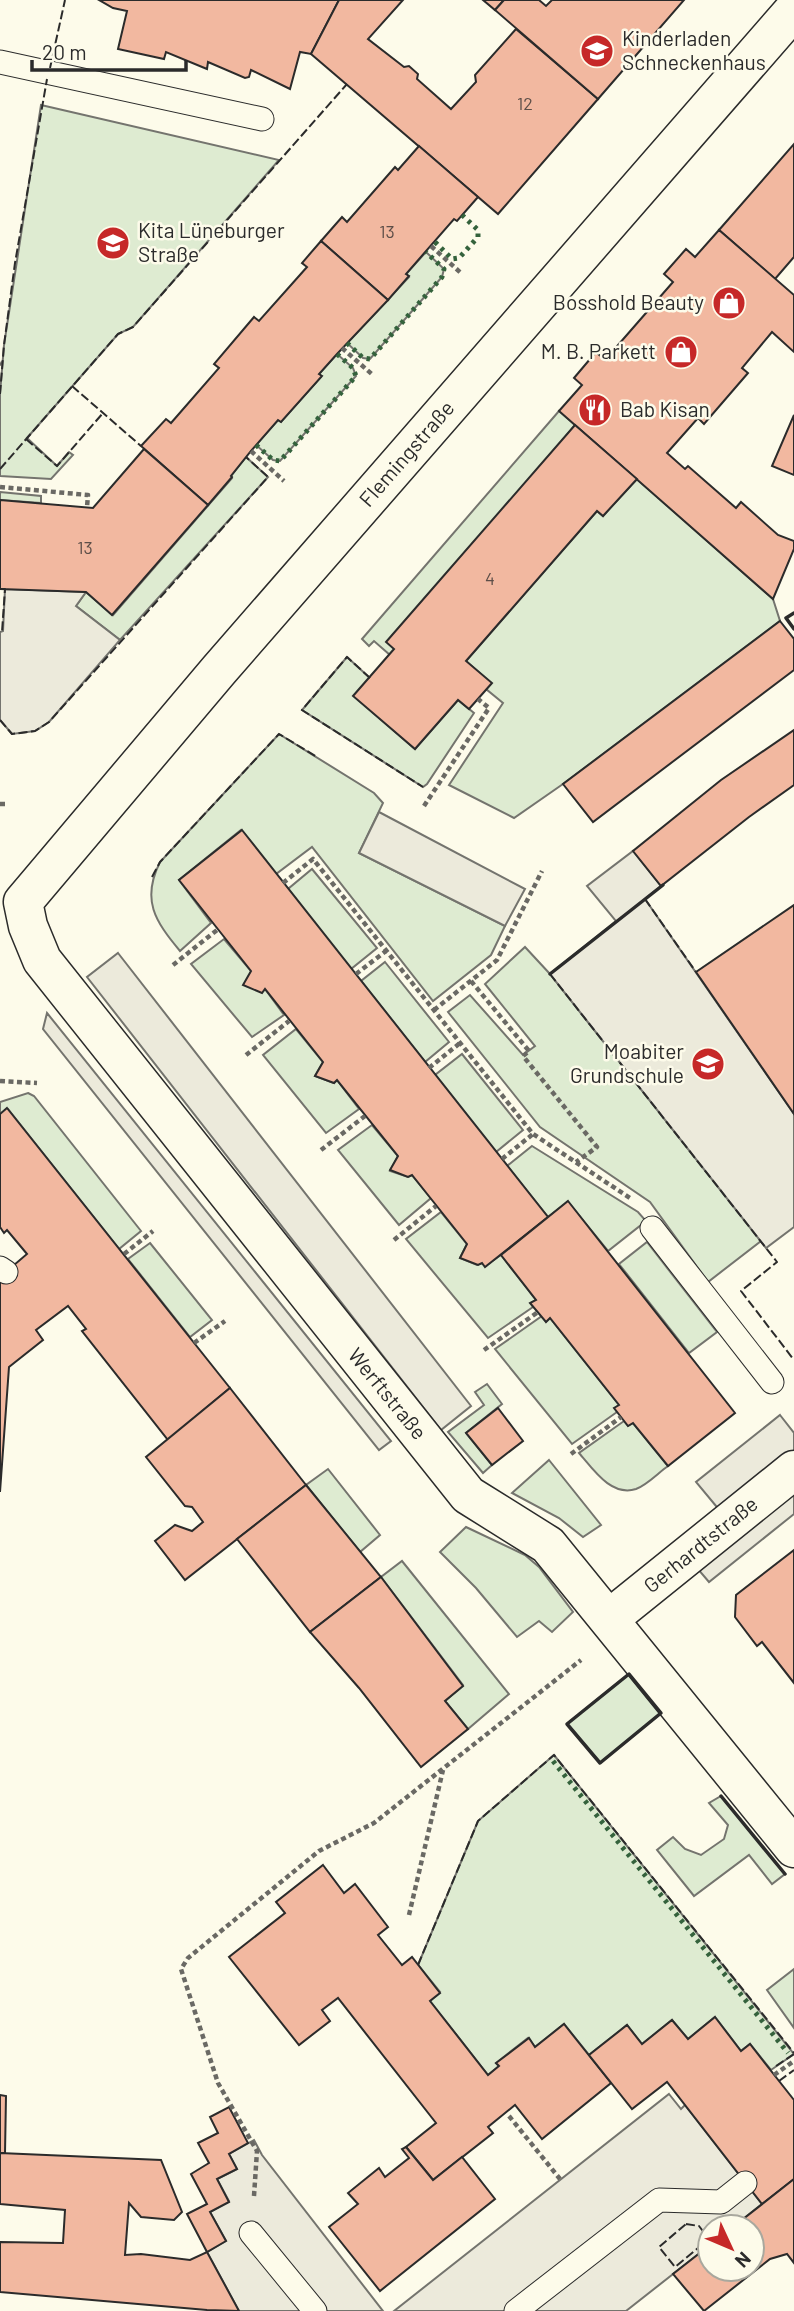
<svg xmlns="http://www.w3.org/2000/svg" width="794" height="2311" font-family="Barlow,sans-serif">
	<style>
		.green { fill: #deebd1; stroke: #74746e; stroke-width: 2 }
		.parking { fill: #eceadb; stroke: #74746e; stroke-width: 2 }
		.building { fill: #f2b8a0; stroke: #2b2b2b; stroke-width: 2 }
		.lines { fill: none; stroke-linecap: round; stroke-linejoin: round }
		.service-casing { stroke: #2b2b2b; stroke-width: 25 }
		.minor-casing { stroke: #2b2b2b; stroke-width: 41 }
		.path { stroke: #6a6964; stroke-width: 4.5; stroke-dasharray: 5 3.5; stroke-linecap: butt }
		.service { stroke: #fdfbea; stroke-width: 23 }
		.minor { stroke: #fdfbea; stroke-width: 38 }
		.hedge { stroke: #34623c; stroke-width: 5; stroke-dasharray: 3.5 5; stroke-linecap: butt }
		.fence { stroke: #2b2b2b; stroke-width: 2; stroke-dasharray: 9 3.5; stroke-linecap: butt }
		.wall { stroke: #2b2b2b; stroke-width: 3.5 }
		.labels { text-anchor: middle; stroke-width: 5; stroke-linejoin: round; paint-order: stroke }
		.number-label { font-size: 18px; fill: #5d4e48 }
		.poi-label { font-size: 21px; fill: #2b2b2b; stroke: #fdfbea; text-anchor: start }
		.street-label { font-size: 21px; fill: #2b2b2b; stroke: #fdfbea }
	</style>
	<rect width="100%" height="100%" fill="#fdfbea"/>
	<g class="green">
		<path d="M41,105L279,160L133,327L118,334L27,438L57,466L69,452L73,455L51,479L0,476V394L4,345Z"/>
		<path d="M426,252L444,269L442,277L370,359L363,358L347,343L409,277L406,274Z"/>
		<path d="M337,354L353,368L356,376L280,461L273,460L256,445L278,420L281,422L321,377L319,374Z"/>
		<path d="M559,411L575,425L390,655L374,641L369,646L362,639Z"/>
		<path d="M246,457L268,477L120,640L76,606L86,592L113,615L232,478L231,476Z"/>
		<path d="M637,479L773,599L780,621L563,784L514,818L449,785L503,703L486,689L491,683L466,661L597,511L603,516Z"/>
		<path d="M0,492L41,496V503L0,500Z"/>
		<path d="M347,657L370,678L354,696L415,749L458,700L474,713L427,784L423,787L302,710Z"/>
		<path d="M279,734L374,793L383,803L359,853L505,926L491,955L433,1001L312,847L276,874L241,830L179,880L211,923L180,951C155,921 141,900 160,862Z"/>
		<path d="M312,869L377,948L351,969L288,889Z"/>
		<path d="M224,939L251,971L262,992L265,989L284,1015L252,1037L191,964Z"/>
		<path d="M525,947L550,974L761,1241L708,1282L650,1202L540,1127L448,1012L470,995L523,1055L535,1046L485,984Z"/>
		<path d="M385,962L449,1042L425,1062L361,981Z"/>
		<path d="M296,1029L323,1062L315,1076L334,1083L337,1080L359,1109L326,1133L263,1055Z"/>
		<path d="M462,1054L523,1130L496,1152L435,1075Z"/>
		<path d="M28,1093L34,1096L141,1231L119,1249L8,1109L0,1114V1102Z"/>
		<path d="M372,1125L398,1156L390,1171L408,1177L412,1175L431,1198L399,1225L338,1150Z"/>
		<path d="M532,1146L638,1212L646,1221L608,1251L568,1202L548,1217L507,1166Z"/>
		<path d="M441,1212L467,1244L460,1258L477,1265L482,1263L485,1266L501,1255L536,1300L531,1303L533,1307L488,1338L406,1239Z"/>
		<path d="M647,1242L717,1332L689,1353L619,1264Z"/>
		<path d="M150,1243L212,1320L190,1337L128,1259Z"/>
		<path d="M542,1316L546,1322L550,1318L619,1405L615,1408L617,1412L572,1444L495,1349Z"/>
		<path d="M487,1384L502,1404L466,1433L492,1465L483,1473L448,1432L484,1405L475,1392Z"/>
		<path d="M624,1421L628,1426L633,1423L668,1466C658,1473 647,1485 636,1489C611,1497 593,1469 579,1453Z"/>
		<path d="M549,1460L601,1525L583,1537L559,1518L512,1493Z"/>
		<path d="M328,1469L380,1535L360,1552L306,1485Z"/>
		<path d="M466,1527L525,1555L539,1567L573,1612L552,1632L539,1621L517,1637L476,1588L440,1552Z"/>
		<path d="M402,1561L509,1694L468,1729L445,1701L463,1685L381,1577Z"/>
		<path d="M629,1674L661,1713L600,1763L567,1724Z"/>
		<path d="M554,1755L794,2054L771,2070L750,2044L741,2051L715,2017L688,2039L672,2020L642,2044L627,2025L589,2055L564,2024L535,2047L528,2038L496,2063L499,2066L488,2075L430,2001L440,1992L418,1965L478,1821Z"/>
		<path d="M721,1796L785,1874L772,1884L749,1855L694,1896L657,1850L673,1837L685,1849L701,1855L724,1839L728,1825L709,1803Z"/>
		<path d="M794,1969V2028L767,1990Z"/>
	</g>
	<g class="parking">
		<path d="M5,589L86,592L76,606L120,640L49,722L35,731L12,734L0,720V632L3,631Z"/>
		<path d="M379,812L525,889L505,926L359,853Z"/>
		<path d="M633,851L661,886L645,899L794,1114V1227L766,1248L550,974L616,921L587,886Z"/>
		<path d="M118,953L471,1406L441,1430L87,977Z"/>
		<path d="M47,1013L391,1441L379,1450L43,1029Z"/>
		<path d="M780,1415L794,1433V1455L721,1512L696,1482Z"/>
		<path d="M794,1491V1514L709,1582L697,1568Z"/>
		<path d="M669,2094L681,2109L685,2105L762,2204L733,2227H710V2245L626,2311H394Z"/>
		<path d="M254,2140L262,2155L383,2311H239L207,2252L226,2241L210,2212L229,2201L217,2179L237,2169L229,2154Z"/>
	</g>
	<g class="building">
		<path d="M99,0H339L311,54L300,52L290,89L251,70L249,77L245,78L208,62L207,69L166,52L164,59L118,49L127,11L113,8Z"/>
		<path d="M339,0H403L368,39L404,67L409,66L418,74L417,79L451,109L476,82L475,75L516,29L598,99L498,214L311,54Z"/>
		<path d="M483,0H504L495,10Z"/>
		<path d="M504,0H539L546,6L552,0H684L598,99L495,10Z"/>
		<path d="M794,144V257L775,279L719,230Z"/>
		<path d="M419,146L478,197L457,221L454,219L406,274L409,276L388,300L321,241L342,217L347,222L395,167L398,170Z"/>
		<path d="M719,230L794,295V352L772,332L742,368L748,373L704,424L698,418L667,453L685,469L688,466L736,508L741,502L778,535L794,541V549L773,599L559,411L582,385L574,378L596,352L605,360L673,282L664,274L686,249L695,257Z"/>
		<path d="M321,241L388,300L337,354L319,374L322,376L281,422L278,420L251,451L231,476L232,477L208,505L141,446L166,419L171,423L219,368L214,364L254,317L259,321L307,267L302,263Z"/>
		<path d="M794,415V475L772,466Z"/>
		<path d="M575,425L637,479L603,516L597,511L466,661L492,683L469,709L458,700L415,749L353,696L394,649L386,642Z"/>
		<path d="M144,449L208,505L112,615L86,592L0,589V500L93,508Z"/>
		<path d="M780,621L794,639V670L593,822L563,784Z"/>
		<path d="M794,730V785L749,817L661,886L633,851L721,780Z"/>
		<path d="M242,830L548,1217L485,1267L482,1263L478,1265L460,1258L467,1244L412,1175L408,1177L390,1170L398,1156L337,1080L334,1083L315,1076L323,1062L265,989L262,993L243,985L251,971L179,880Z"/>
		<path d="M794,905V1114L696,972Z"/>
		<path d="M7,1108L230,1388L168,1440L82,1331L86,1329L68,1306L36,1330L43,1340L9,1367L0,1492V1277L27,1254L7,1230L4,1233L0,1227V1114Z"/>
		<path d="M568,1201L735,1413L668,1466L633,1423L628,1426L614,1408L619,1405L550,1318L546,1322L530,1303L536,1300L501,1255Z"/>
		<path d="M230,1388L306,1485L185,1580L155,1541L175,1525L192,1531L203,1522L192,1507L185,1506L146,1457Z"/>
		<path d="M498,1408L523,1441L492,1465L466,1433Z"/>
		<path d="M306,1485L381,1577L310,1632L237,1539Z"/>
		<path d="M794,1550V1683L762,1642L757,1646L735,1617L736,1595Z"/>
		<path d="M381,1577L463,1686L445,1701L468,1729L421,1767L359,1688L310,1632Z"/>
		<path d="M323,1865L344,1893L355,1884L388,1927L378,1935L402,1965L412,1957L440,1993L430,2001L488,2075L499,2066L496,2063L529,2038L535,2047L564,2024L611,2083L542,2139L515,2105L488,2127L493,2133L433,2180L406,2147L436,2123L338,1998L322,2010L330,2021L299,2045L229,1957L285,1913L276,1902Z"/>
		<path d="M715,2017L741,2051L750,2044L794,2100V2179L762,2204L667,2082L632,2109L589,2055L627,2025L642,2044L672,2020L688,2039Z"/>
		<path d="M0,2095L6,2096L5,2153H0Z"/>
		<path d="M229,2107L248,2143L229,2154L237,2169L217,2179L229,2202L210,2212L226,2241L207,2252L187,2214L207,2204L191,2174L209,2163L198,2143L218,2133L210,2117Z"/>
		<path d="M406,2147L433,2180L462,2157L495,2199L380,2291L329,2227L358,2204L348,2193L379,2168L385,2177L409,2158L402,2149Z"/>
		<path d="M0,2153L161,2160L182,2212L174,2220L141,2217L129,2203L125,2255L141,2254L190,2260L207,2252L239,2311L207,2310L0,2292V2242L63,2243L65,2210L0,2204Z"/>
		<path d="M794,2179V2263L787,2254L770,2259L704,2311L673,2274L710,2245V2269H752V2227H733Z"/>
	</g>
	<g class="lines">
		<defs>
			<g id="service">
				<path d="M0,62L262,119"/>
				<path d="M652,1228L772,1382"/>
				<path d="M0,1268L6,1272"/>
				<path d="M251,2233L315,2311"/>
				<path d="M516,2311L659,2200L721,2202L745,2183"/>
			</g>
			<g id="minor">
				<path d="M794,10L219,670L23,902L28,926L42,960L468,1495L548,1545L794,1848"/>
				<path d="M609,1619L794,1470"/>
			</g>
		</defs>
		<use href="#service" class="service-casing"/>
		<use href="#minor" class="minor-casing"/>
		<g class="path">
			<path d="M431,246L462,274"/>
			<path d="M342,348L374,376"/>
			<path d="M0,363L2,364"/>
			<path d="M251,451L284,481"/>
			<path d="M0,487L88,495L87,507"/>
			<path d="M0,804H5"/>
			<path d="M424,806L489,708L478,699"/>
			<path d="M283,883L313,859L533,1134L630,1198"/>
			<path d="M173,965L217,930"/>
			<path d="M356,974L386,951"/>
			<path d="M471,981L529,1051L523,1056L597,1147L576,1162"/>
			<path d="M434,1010L497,960L542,871"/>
			<path d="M246,1055L289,1021"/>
			<path d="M429,1068L460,1043"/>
			<path d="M0,1081L37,1083"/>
			<path d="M321,1150L365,1116"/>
			<path d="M502,1159L533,1134"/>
			<path d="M394,1240L436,1206"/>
			<path d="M124,1254L153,1231"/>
			<path d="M194,1343L225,1321"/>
			<path d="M484,1350L538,1312"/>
			<path d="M571,1454L621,1417"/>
			<path d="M409,1915L443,1770"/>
			<path d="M774,2075L794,2061"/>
			<path d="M509,2116L560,2179"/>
			<path d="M254,2196L257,2151L218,2083L181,1969L188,1958L319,1851L374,1823L581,1660"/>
		</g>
		<use href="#service" class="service"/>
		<use href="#minor" class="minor"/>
		<g class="hedge">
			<path d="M435,242L452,259L459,258L478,237V230L462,215"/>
			<path d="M347,343L363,358L370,359L442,277L444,269L426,252"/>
			<path d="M256,445L273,460L280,461L356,376L353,368L337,354"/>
			<path d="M553,1761L788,2053"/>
		</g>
		<g class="fence">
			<path d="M50,68L65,0"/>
			<path d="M72,386L141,446"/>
			<path d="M0,394L4,345L15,263L47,79"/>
			<path d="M26,439L57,466L103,413"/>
			<path d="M0,469L118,334L133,327L347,84"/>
			<path d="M0,589H5L2,632H0"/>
			<path d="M370,678L347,657L302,710L423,787"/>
			<path d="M0,720L12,734L35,731L49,722L268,477L246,457"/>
			<path d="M152,877L160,862L279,734L317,757"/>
			<path d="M645,899L696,972"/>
			<path d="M550,974L777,1262L741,1291L794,1360"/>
			<path d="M418,1965L478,1821L554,1755L794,2053"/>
			<path d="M776,2066L794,2054"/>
			<path d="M779,2081L794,2070"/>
			<path d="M686,2224L699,2226L709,2239L675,2267L659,2247Z"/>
		</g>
		<g class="wall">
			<path d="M794,613L786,618L794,629"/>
			<path d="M550,974L663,885"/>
			<path d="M629,1674L661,1713L600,1763L567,1724Z"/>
			<path d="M721,1796L785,1874"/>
		</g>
	</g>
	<defs>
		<symbol id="school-disc" viewBox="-11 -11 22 22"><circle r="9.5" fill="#c62828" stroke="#fdfbea"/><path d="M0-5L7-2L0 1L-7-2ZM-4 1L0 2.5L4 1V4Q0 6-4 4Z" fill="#fff"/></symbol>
		<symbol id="shop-disc" viewBox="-11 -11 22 22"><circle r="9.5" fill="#c62828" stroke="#fdfbea"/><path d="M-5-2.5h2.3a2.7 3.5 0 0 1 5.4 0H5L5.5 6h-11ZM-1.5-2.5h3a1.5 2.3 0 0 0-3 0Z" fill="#fff"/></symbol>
		<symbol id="restaurant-disc" viewBox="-11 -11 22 22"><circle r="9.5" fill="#c62828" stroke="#fdfbea"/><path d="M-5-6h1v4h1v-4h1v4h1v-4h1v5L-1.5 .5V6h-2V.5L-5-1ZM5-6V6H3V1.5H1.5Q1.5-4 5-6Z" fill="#fff"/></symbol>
	</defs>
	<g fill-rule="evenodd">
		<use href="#school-disc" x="578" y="32" width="38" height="38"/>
		<use href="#school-disc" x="94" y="224" width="38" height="38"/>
		<use href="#shop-disc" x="710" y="284" width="38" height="38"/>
		<use href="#shop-disc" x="662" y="333" width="38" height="38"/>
		<use href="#restaurant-disc" x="576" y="391" width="38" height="38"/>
		<use href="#school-disc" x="689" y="1045" width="38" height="38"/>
	</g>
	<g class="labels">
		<g class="number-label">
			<text x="525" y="110">12</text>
			<text x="387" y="238">13</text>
			<text x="85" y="554">13</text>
			<text x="490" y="585">4</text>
		</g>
		<g class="poi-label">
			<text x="622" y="46">Kinderladen<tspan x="622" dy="24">Schneckenhaus</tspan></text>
			<text x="138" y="238">Kita Lüneburger<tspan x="138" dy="24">Straße</tspan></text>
			<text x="704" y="310" text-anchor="end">Bosshold Beauty</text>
			<text x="656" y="359" text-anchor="end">M. B. Parkett</text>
			<text x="620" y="417">Bab Kisan</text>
			<text x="684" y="1059" text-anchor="end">Moabiter<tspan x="684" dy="24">Grundschule</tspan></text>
		</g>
		<g class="street-label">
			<text transform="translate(407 454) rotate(-49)" y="7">Flemingstraße</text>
			<text transform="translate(387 1394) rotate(51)" y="7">Werftstraße</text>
			<text transform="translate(701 1545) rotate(-39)" y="7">Gerhardtstraße</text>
		</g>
	</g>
	<g transform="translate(731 2248) rotate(134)"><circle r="33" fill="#fdfbea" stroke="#a9a89e" stroke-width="2"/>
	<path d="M0-5L12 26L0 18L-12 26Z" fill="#c62828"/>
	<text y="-10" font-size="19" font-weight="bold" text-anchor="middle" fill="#2b2b2b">N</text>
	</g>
	<path d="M32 60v10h154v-10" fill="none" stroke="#2b2b2b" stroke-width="3.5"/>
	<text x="42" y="60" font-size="21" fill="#2b2b2b" stroke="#fdfbea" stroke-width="5" paint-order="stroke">20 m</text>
</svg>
